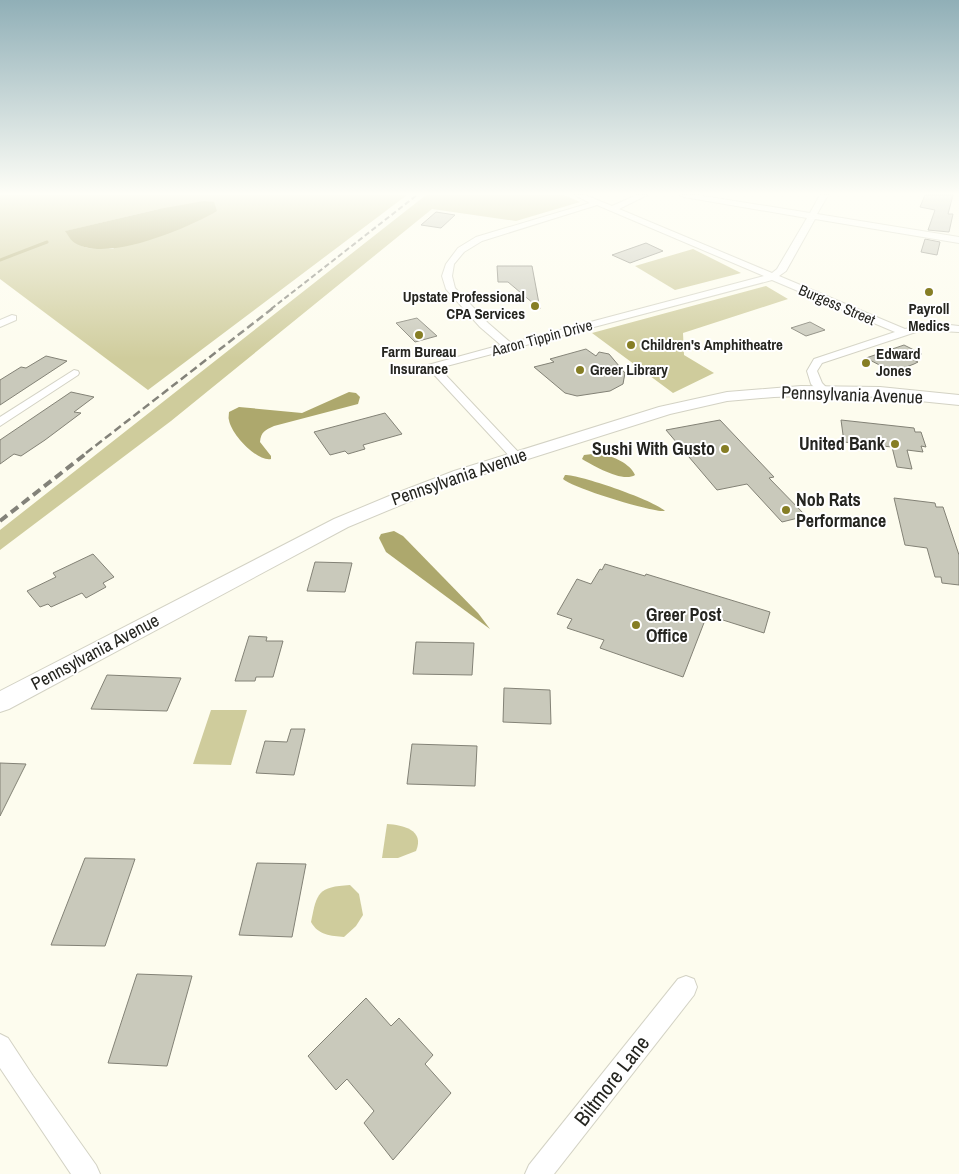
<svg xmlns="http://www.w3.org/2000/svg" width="959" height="1174" font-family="'Archivo Narrow',sans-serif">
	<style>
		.green { fill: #cfcc9c; fill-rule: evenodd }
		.water { fill: #ada86d }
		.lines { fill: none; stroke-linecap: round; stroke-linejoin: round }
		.stream { stroke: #ada86d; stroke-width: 3 }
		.building { fill: #c9c9bb; stroke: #838276 }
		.street-casing { stroke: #d3d2c4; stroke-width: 2 }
		.secondary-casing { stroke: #d3d2c4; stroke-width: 2 }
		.street { fill: #fff; fill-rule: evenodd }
		.secondary { fill: #fff; fill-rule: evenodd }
		.rail-far2 { stroke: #838279; stroke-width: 2; stroke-dasharray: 5.5 3; stroke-linecap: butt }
		.rail-far1 { stroke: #838279; stroke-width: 2.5; stroke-dasharray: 8 4; stroke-linecap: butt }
		.rail { stroke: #838279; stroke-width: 4; stroke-dasharray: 9 5; stroke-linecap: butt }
		.poi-dot { fill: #867e25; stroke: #fff; stroke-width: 2 }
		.labels { text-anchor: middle; stroke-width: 4; stroke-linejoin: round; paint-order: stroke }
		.far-poi-label { font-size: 15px; font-weight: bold; fill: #252520; stroke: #fff; text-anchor: start }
		.far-street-label { font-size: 15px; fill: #252520; stroke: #fff }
		.street-label { font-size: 18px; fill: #252520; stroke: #fff }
		.poi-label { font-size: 18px; font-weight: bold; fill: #252520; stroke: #fff; text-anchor: end }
		.near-street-label { font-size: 21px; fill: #252520; stroke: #fff }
	</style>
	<rect width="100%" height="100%" fill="#fdfcee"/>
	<g class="green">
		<path d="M0,195H407L148,390L0,279ZM159,209L113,249C91,249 79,251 66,231Z"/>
		<path d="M426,195H564L580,202L516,221L432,209L171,421L0,550V530Z"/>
		<path d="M693,249L741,273L675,290L635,266Z"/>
		<path d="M766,286L788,299L683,333L684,355L714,373L673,393L592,333Z"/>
		<path d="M211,710H247L231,765L193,764Z"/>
		<path d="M387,824C403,825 425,830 416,851L398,858H382Z"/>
		<path d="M350,885L359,894L363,915L356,926L344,937C331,936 318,935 311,922C317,892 318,887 350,885Z"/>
	</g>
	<g class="water">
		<path d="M204,201L214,202L217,211C188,228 107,263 75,243C71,241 68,235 65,231L159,209Z"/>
		<path d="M349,392L356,393L360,397L358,404L274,426C265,430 261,432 260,442L271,456V459C257,462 231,434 229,420C228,418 229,415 229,412L239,407L302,413Z"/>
		<path d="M601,453C613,457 630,463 635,475C623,483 594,466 582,459L584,455Z"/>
		<path d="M565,475C581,475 653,500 665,511C654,513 572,488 563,479Z"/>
		<path d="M394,531L403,536L478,613L490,629L386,552L379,538L381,534Z"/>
	</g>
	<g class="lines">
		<path class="stream" d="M0,260L47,242"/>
	</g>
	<g class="building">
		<path d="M925,195H953L948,214H953L949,232L928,230L935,210L920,207Z"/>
		<path d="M436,212L455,215L441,228L421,225Z"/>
		<path d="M925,239L940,242L937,255L921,252Z"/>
		<path d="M646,243L663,251L630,263L612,255Z"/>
		<path d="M497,266H532L540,309L508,282H498Z"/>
		<path d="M417,318L437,336L415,342L396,323Z"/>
		<path d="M810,322L825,330L806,336L791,328Z"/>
		<path d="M904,345L922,354L910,358L918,362L914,364L896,371L892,369L889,370L866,358Z"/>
		<path d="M586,349L596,356L599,352L609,354L625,373L623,384L610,391L577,396L565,393L534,367L554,362L550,359Z"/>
		<path d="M46,356L67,361L0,405V380L21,367L26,368Z"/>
		<path d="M71,392L94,397L74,412L81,413L45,440L21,456L14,454L0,464V440Z"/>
		<path d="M385,413L402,434L363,445L365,449L348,454L345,451L330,455L314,432Z"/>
		<path d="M720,420L774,477L769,478L806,516L782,522L747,484L717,490L666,430Z"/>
		<path d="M841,420L914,428L915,432H921L926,447L921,446L923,452L907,450L912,469L897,467L892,447L844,442Z"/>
		<path d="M894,498L935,503L936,507H943L959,555V585L942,583L941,577H935L927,548L905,545Z"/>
		<path d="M93,554L114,577L103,583L106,587L86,598L82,593L51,607L48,604L40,607L27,591L56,577L53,573Z"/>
		<path d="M315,562L352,563L345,592L307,591Z"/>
		<path d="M605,564L645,576L646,574L770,612L764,633L707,615L683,677L600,648L604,640L567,628L572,619L557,614L577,579L591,584L600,569L602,570Z"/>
		<path d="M249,636L267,637L266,641H283L273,677H256L255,681H235Z"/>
		<path d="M416,642L474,643L472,675L413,674Z"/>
		<path d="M107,675L181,678L167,711L91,709Z"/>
		<path d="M504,688L550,690L551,724L503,722Z"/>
		<path d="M291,729H305L294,775L256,773L265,741L287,742Z"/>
		<path d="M412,744L477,746L475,786L407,784Z"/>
		<path d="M0,763L26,764L0,816Z"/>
		<path d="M85,858L135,859L105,946L51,945Z"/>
		<path d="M257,863L306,864L292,937L239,935Z"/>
		<path d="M137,974L192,976L167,1066L108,1063Z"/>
		<path d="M366,998L391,1026L399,1018L433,1055L425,1064L451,1093L393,1160L364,1123L374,1111L347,1079L336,1090L308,1056Z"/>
	</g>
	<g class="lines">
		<defs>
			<g id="street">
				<path d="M575,195H585L612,206L637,195H647L619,209L772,273L777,269L807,218L684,197L680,195H697L810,213L820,195H828L817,214L959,237V243L815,219L786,271L779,276L905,329L932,323L959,326V332L922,330L822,363L817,371L822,383L829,390L827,392H819L811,384L807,371L814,359L895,332L772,280L439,368L522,456L520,459H512L427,367L428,365L501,345L480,327L446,289L442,276L446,264L458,248L476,237L590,203ZM597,205L764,276L511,343L488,323L455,288L452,276L454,264L464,252L482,241Z"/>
				<path d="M12,315L16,316V320L0,327V320Z"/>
				<path d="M74,370L78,371L79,373L78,375L0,426V417Z"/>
				<path d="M686,976L694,979L697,987L694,995L554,1174H525L529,1165L678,979Z"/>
				<path d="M0,1034L8,1038L33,1076L96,1165L100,1174H71L0,1068Z"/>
			</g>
			<path id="secondary" d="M801,386L880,387L959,395V405L880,397L827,395L774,397L727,401L670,414L528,459L437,490L348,527L9,709L0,712V691L334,519L394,494L454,471L659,407L727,392Z"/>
		</defs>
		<use href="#street" class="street-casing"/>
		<use href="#secondary" class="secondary-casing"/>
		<use href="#street" class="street"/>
		<use href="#secondary" class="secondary"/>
		<path class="rail-far2" d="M271,309L417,195"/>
		<path class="rail-far1" d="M86,453L273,308"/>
		<path class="rail" d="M0,521L88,452"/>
	</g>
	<linearGradient id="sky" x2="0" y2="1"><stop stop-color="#90afb7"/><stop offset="0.54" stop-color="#fefef7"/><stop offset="1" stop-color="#fefef7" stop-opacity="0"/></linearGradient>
	<rect width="959" height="359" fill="url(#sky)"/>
	<g class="poi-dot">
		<circle cx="929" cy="292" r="5"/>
		<circle cx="535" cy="306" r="5"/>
		<circle cx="419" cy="335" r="5"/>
		<circle cx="631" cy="345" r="5"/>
		<circle cx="866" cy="363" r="5"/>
		<circle cx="580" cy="370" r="5"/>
		<circle cx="895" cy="444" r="5"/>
		<circle cx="725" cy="449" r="5"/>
		<circle cx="786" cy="510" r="5"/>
		<circle cx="636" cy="625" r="5"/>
	</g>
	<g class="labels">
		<g class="far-poi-label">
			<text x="525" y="302" text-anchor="end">Upstate Professional<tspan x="525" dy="17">CPA Services</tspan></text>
			<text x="929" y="314" text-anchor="middle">Payroll<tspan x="929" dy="17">Medics</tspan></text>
			<text x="641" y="350">Children's Amphitheatre</text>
			<text x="419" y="357" text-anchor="middle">Farm Bureau<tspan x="419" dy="17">Insurance</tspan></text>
			<text x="876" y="359">Edward<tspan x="876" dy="17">Jones</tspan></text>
			<text x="590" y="375">Greer Library</text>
		</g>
		<g class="far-street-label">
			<text transform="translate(837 305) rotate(23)" y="5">Burgess Street</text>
			<text transform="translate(542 338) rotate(-15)" y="5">Aaron Tippin Drive</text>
		</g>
		<g class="street-label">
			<text transform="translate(852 395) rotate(2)" y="6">Pennsylvania Avenue</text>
			<text transform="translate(459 477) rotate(-19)" y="6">Pennsylvania Avenue</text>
			<text transform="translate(95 652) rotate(-28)" y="6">Pennsylvania Avenue</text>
		</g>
		<g class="poi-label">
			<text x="885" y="450">United Bank</text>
			<text x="715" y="455">Sushi With Gusto</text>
			<text x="796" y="506" text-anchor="start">Nob Rats<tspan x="796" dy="21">Performance</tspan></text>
			<text x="646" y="621" text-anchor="start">Greer Post<tspan x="646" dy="21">Office</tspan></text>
		</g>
		<g class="near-street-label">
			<text transform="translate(612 1081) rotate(-52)" y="7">Biltmore Lane</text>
		</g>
	</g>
</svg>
